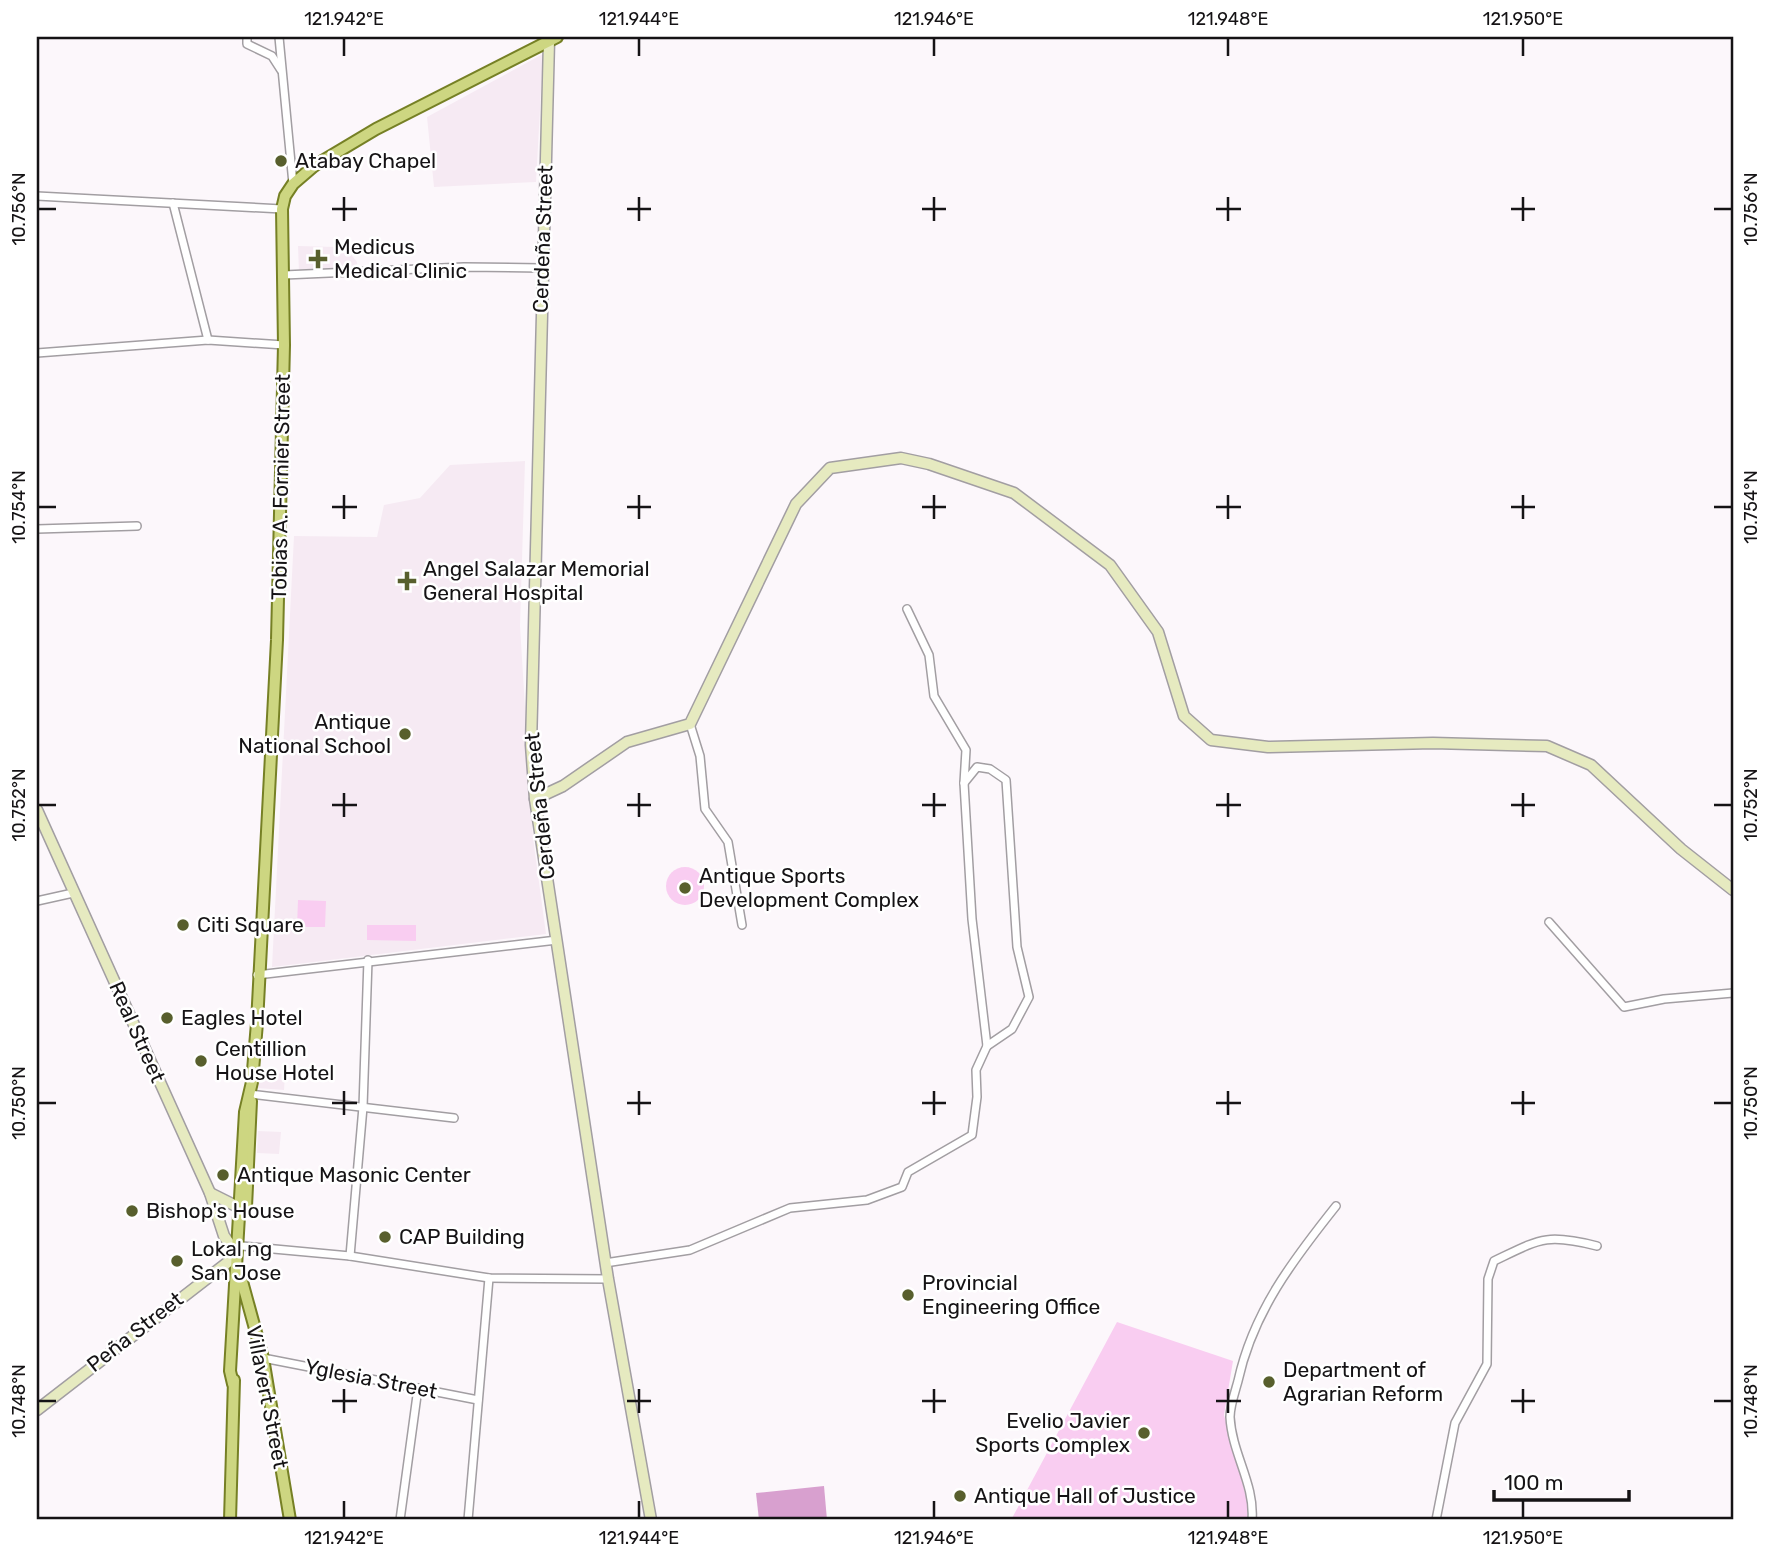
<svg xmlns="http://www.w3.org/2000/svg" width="1770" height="1557" font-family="Rubik,sans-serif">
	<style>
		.built { fill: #f6eaf3 }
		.green { fill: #f9cdf1 }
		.water { fill: #d8a0cf }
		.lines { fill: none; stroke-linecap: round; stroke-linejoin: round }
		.street-casing { stroke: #a29ea2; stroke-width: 10 }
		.secondary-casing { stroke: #a29ea2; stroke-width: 13 }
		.primary-casing { stroke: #768025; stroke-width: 14 }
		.street { stroke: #fff; stroke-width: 7 }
		.secondary { stroke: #e6eac0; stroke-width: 10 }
		.primary { stroke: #cdd681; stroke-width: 10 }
		.ticks { fill: none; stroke: #151315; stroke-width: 2.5 }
		.poi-dot { fill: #585f2d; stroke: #fff; stroke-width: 2.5 }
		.labels { text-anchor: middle; stroke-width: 5; stroke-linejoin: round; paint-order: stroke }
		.poi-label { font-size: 21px; fill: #151315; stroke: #fff; text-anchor: start }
		.street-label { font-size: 21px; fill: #151315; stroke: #fff }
		.neatline { fill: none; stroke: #151315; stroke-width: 2.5 }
		.ticks-label { font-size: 18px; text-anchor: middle; fill: #151315 }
	</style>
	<rect width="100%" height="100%" fill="#fcf7fb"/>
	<g class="built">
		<path d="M543,54L536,182L434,187L427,117Z"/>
		<path d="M298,246L336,247L338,258V248L340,254L349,252L357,262L358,271L299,272Z"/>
		<path d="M525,461L520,626L533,838L546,934L272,967L294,536L377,537L384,505L420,498L450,465Z"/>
		<path d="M259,1072L285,1074L284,1090L257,1088Z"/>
		<path d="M258,1131L281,1132L279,1154L257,1153Z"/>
	</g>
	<g class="green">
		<circle cx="685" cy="886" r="19"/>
		<path d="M298,900L326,901L325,927H297Z"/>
		<path d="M367,925H416V941L367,940Z"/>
		<path d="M1117,1322L1233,1361L1224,1415L1248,1504L1247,1520H1011Z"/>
	</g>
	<path class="water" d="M824,1486L827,1520H759L756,1493Z"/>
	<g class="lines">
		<defs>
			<g id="street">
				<path d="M247,37V44L272,56L281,70"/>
				<path d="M279,37L293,184"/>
				<path d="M37,196L282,209"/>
				<path d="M173,203L208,340"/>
				<path d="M284,275L464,267L541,268"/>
				<path d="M37,353L208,340L284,345"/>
				<path d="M37,529L137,526"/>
				<path d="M690,724L700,756L705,809L728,842L742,925"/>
				<path d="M964,783L977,767L990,769L1006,780L1017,947L1029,997L1012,1029L987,1046"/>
				<path d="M37,901L73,893"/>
				<path d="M1549,922L1624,1007L1664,999L1733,993"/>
				<path d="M257,975L557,940"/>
				<path d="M250,1094L454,1118"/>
				<path d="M242,1246L350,1256L489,1278L608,1279"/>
				<path d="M350,1256L363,1107L368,960"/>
				<path d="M605,1263L690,1250L790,1208L867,1200L902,1187L908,1172L972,1135L977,1097L976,1070L987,1046L972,919L964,783L966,750L934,696L929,655L907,609"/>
				<path d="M263,1358L478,1400"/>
				<path d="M400,1520L418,1388"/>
				<path d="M468,1520L489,1278"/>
				<path d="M1252,1520C1255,1484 1232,1454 1230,1417C1230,1406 1235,1392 1238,1381C1253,1312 1293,1260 1336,1206"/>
				<path d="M1436,1520L1455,1423L1487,1364L1488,1279L1494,1261C1540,1239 1546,1233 1597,1246"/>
			</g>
			<g id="secondary">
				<path d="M549,41L531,745L535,799L608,1279L651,1520"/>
				<path d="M535,799L563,786L627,742L690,724L796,504L830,468L901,458L929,464L1014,493L1110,565L1158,632L1184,716L1211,740L1268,747L1433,743L1547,746L1591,765L1681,849L1733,890"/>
				<path d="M37,810L210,1193L224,1236L236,1253"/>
				<path d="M210,1193L244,1210"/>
				<path d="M37,1410L236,1256"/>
			</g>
			<g id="primary">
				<path d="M246,1207L251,1101"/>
				<path d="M240,1274L263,1358L290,1520"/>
				<path d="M233,1384L230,1371L245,1112L252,1082L257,1023L277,640L284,345L282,209L285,196L293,184L314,166L376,129L557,37"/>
				<path d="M230,1520L234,1380"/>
			</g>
		</defs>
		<use href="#street" class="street-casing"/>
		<use href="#secondary" class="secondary-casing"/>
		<use href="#primary" class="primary-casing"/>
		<use href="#street" class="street"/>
		<use href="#secondary" class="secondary"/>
		<use href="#primary" class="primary"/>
	</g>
	<path class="ticks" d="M344,38V56M639,38V56M934,38V56M1228,38V56M1523,38V56M344,197V221M639,197V221M934,197V221M1228,197V221M1523,197V221M38,209H56M332,209H357M627,209H651M922,209H946M1216,209H1241M1511,209H1535M1714,209H1732M344,495V519M639,495V519M934,495V519M1228,495V519M1523,495V519M38,507H56M332,507H357M627,507H651M922,507H946M1216,507H1241M1511,507H1535M1714,507H1732M344,793V817M639,793V817M934,793V817M1228,793V817M1523,793V817M38,805H56M332,805H357M627,805H651M922,805H946M1216,805H1241M1511,805H1535M1714,805H1732M344,1091V1115M639,1091V1115M934,1091V1115M1228,1091V1115M1523,1091V1115M38,1103H56M332,1103H357M627,1103H651M922,1103H946M1216,1103H1241M1511,1103H1535M1714,1103H1732M344,1389V1413M639,1389V1413M934,1389V1413M1228,1389V1413M1523,1389V1413M38,1401H56M332,1401H357M627,1401H651M922,1401H946M1216,1401H1241M1511,1401H1535M1714,1401H1732M344,1501V1518M639,1501V1518M934,1501V1518M1228,1501V1518M1523,1501V1518"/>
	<g class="poi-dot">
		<circle cx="281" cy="161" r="7"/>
		<path d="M314.5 248.5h7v7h7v7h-7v7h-7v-7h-7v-7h7z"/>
		<path d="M403.5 570.5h7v7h7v7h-7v7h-7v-7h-7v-7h7z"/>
		<circle cx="405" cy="734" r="7"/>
		<circle cx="685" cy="888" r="7"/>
		<circle cx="183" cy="925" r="7"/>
		<circle cx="167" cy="1018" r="7"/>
		<circle cx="201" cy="1061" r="7"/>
		<circle cx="223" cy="1175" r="7"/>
		<circle cx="132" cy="1211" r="7"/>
		<circle cx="385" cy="1237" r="7"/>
		<circle cx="177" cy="1261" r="7"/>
		<circle cx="908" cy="1295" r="7"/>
		<circle cx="1269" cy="1382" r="7"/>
		<circle cx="1144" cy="1433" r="7"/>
		<circle cx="960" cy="1496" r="7"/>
	</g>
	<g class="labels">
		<g class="poi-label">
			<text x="295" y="168">Atabay Chapel</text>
			<text x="334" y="254">Medicus<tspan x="334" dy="24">Medical Clinic</tspan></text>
			<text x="423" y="576">Angel Salazar Memorial<tspan x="423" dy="24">General Hospital</tspan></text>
			<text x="391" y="729" text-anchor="end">Antique<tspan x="391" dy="24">National School</tspan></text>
			<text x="699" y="883">Antique Sports<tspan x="699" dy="24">Development Complex</tspan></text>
			<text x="197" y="932">Citi Square</text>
			<text x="181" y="1025">Eagles Hotel</text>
			<text x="215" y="1056">Centillion<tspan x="215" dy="24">House Hotel</tspan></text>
			<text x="237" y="1182">Antique Masonic Center</text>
			<text x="146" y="1218">Bishop's House</text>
			<text x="399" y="1244">CAP Building</text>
			<text x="191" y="1256">Lokal ng<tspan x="191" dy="24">San Jose</tspan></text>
			<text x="922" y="1290">Provincial<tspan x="922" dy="24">Engineering Office</tspan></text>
			<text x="1283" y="1377">Department of<tspan x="1283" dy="24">Agrarian Reform</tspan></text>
			<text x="1130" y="1428" text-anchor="end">Evelio Javier<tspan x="1130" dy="24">Sports Complex</tspan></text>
			<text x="974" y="1503">Antique Hall of Justice</text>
		</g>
		<g class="street-label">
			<text transform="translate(543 239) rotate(-88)" y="7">Cerdeña Street</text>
			<text transform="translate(281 487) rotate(-89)" y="7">Tobias A. Fornier Street</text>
			<text transform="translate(540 806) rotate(-96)" y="7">Cerdeña Street</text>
			<text transform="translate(137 1032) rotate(66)" y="7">Real Street</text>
			<text transform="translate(135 1332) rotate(-38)" y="7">Peña Street</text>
			<text transform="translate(371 1379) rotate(11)" y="7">Yglesia Street</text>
			<text transform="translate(267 1397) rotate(79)" y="7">Villavert Street</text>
		</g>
	</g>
	<rect width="1770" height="1557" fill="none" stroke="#ffffff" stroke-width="77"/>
	<path d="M1494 1490v10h135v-10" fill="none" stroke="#151315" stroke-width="3.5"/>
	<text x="1504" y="1490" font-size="21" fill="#151315" stroke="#ffffff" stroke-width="5" paint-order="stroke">100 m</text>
	<rect x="38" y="38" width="1694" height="1480" class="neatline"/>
	<g class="ticks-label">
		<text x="344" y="25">121.942°E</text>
		<text x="639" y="25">121.944°E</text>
		<text x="934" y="25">121.946°E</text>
		<text x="1228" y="25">121.948°E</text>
		<text x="1523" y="25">121.950°E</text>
		<text transform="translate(19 209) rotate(-90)" y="6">10.756°N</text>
		<text transform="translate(1751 209) rotate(-90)" y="6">10.756°N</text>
		<text transform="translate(19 507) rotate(-90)" y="6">10.754°N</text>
		<text transform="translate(1751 507) rotate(-90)" y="6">10.754°N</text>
		<text transform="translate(19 805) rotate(-90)" y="6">10.752°N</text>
		<text transform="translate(1751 805) rotate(-90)" y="6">10.752°N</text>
		<text transform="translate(19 1103) rotate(-90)" y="6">10.750°N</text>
		<text transform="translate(1751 1103) rotate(-90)" y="6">10.750°N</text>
		<text transform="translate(19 1401) rotate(-90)" y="6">10.748°N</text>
		<text transform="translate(1751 1401) rotate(-90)" y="6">10.748°N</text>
		<text x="344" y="1544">121.942°E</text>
		<text x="639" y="1544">121.944°E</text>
		<text x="934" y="1544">121.946°E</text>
		<text x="1228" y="1544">121.948°E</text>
		<text x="1523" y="1544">121.950°E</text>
	</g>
</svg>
